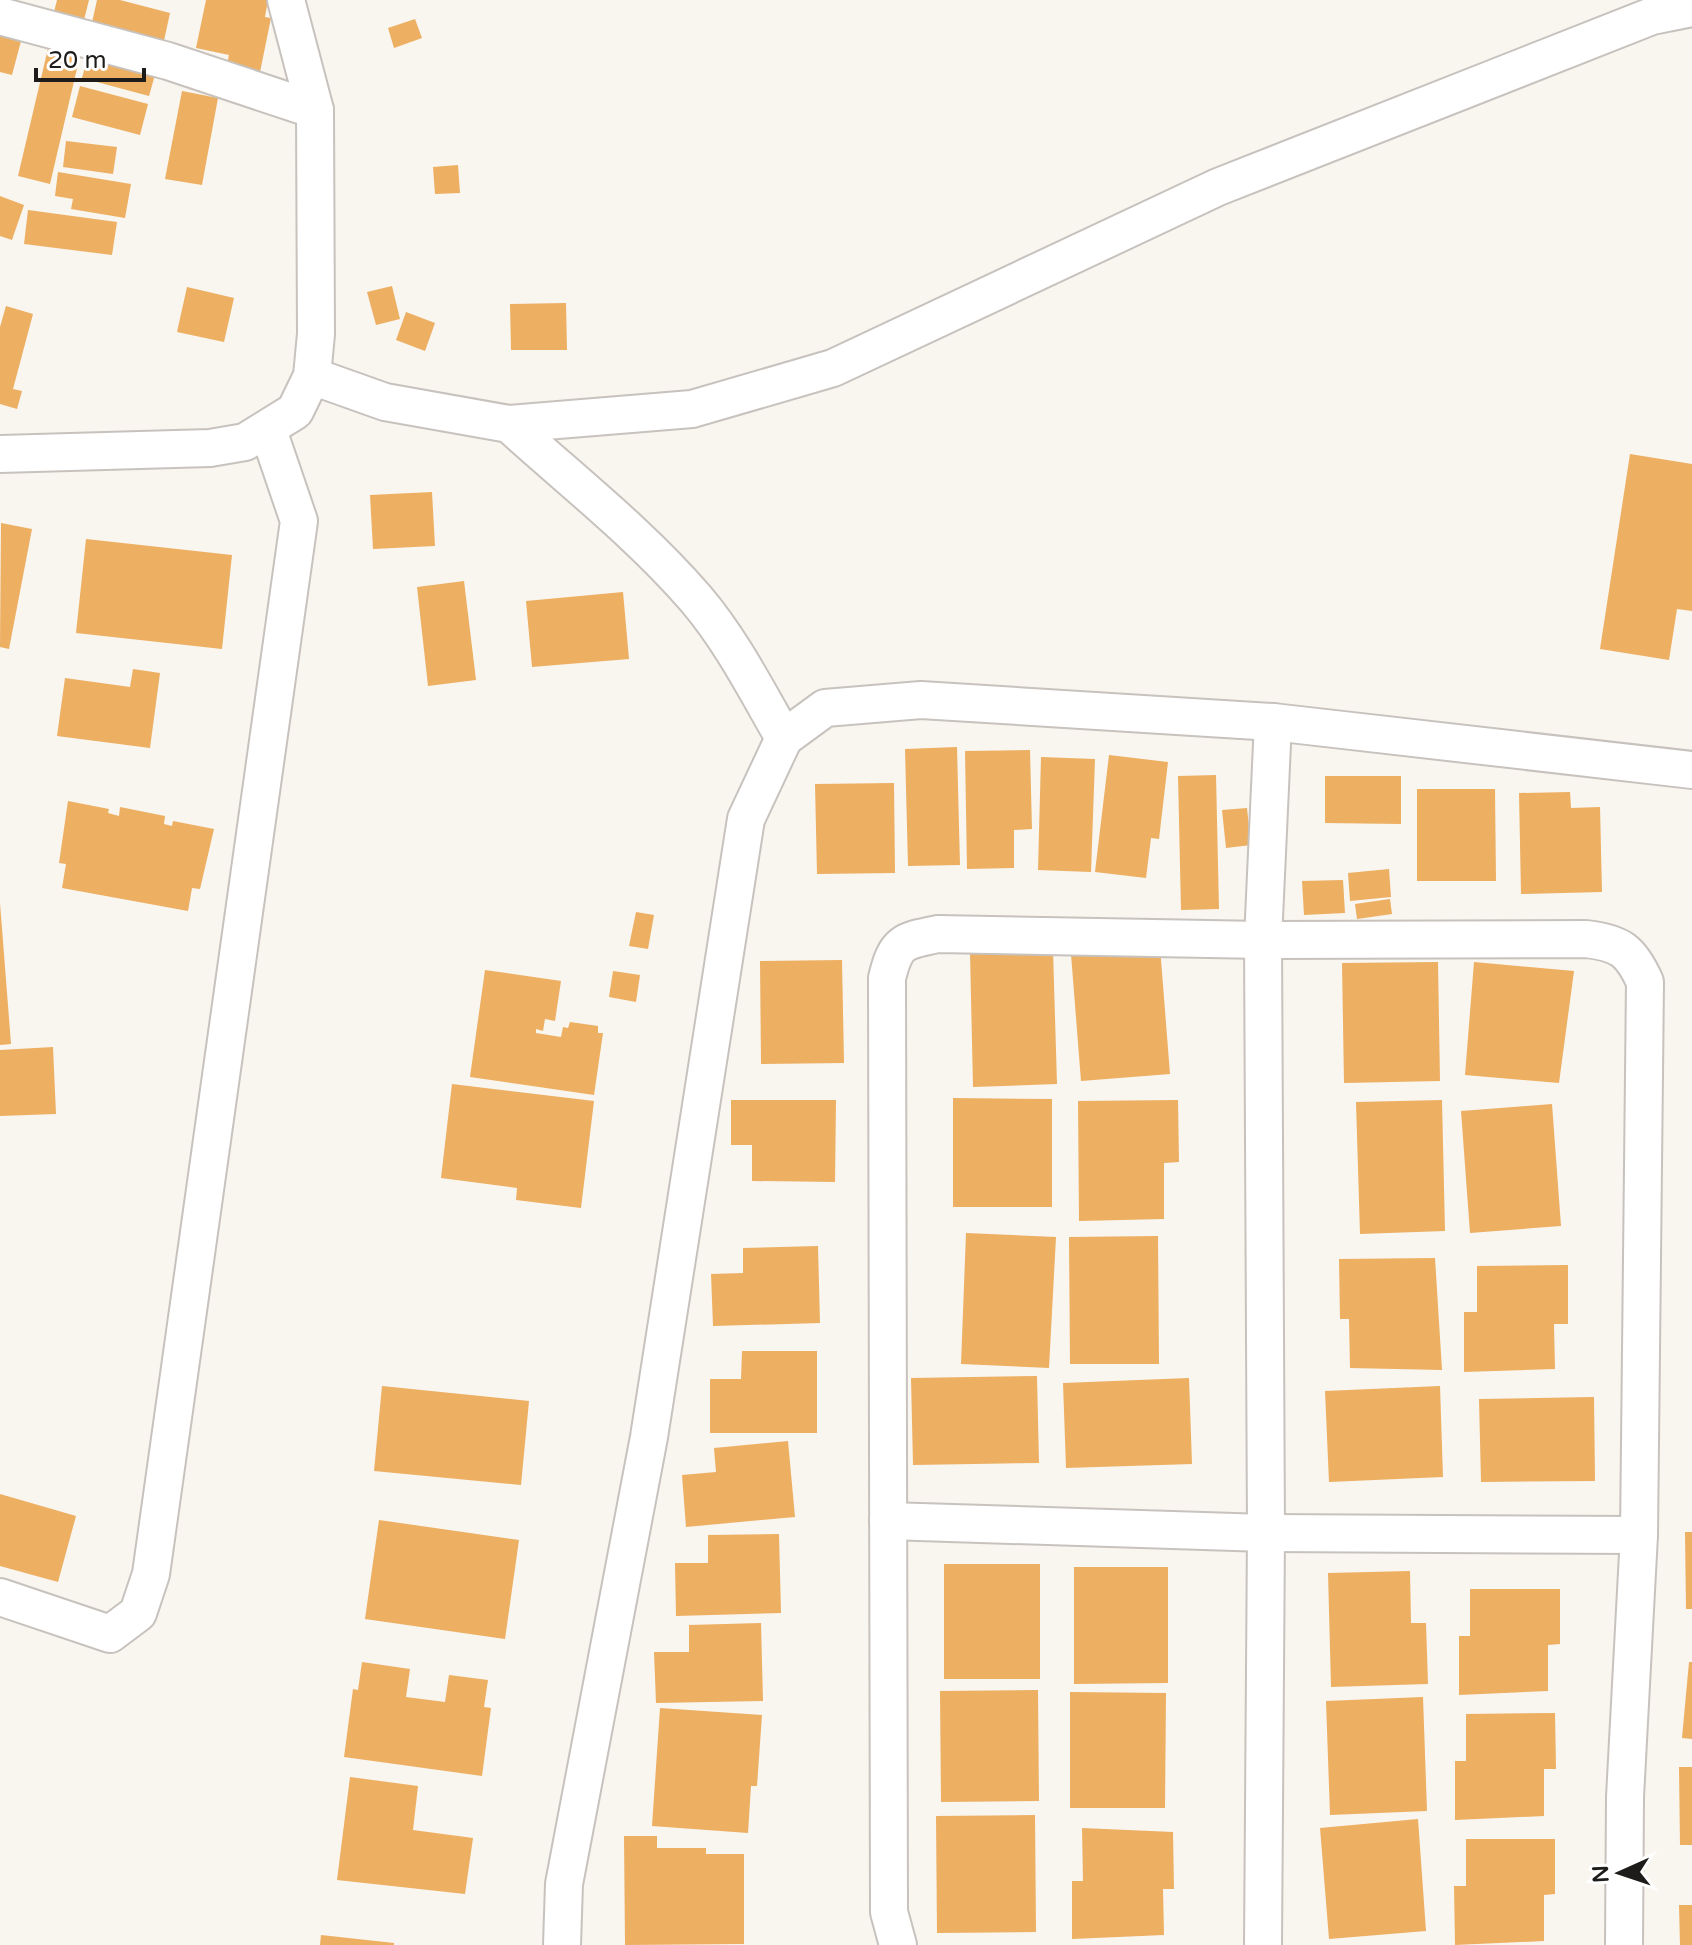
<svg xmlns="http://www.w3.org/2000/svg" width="1692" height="1945" font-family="'Varela Round',sans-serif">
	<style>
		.building { fill: #edaf62 }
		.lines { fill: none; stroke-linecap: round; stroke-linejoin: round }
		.minor-casing { stroke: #c7c2bd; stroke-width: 40 }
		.minor { stroke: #fff; stroke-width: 36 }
	</style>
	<rect width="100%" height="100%" fill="#f9f5ef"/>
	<g class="building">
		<path d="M57,0H89L83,24L53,16Z"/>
		<path d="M97,0H120L170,13L163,45L91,27Z"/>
		<path d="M206,0H268L265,17L271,18L259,77L226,69L229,55L196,48Z"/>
		<path d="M0,19L25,26L12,75L0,72Z"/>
		<path d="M415,19L422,38L394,48L388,28Z"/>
		<path d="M50,40L82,47L50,184L18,176Z"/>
		<path d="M91,45L158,64L149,96L82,78Z"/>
		<path d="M80,86L148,104L140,135L72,117Z"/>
		<path d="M182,91L218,98L202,185L165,179Z"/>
		<path d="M66,141L117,147L113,174L63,167Z"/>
		<path d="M458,165L460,193L435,194L433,167Z"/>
		<path d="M58,172L131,184L125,218L71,209L73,199L55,196Z"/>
		<path d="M0,196L24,205L12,240L0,236Z"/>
		<path d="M28,210L117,222L112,255L24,244Z"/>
		<path d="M392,286L400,319L376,325L367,292Z"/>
		<path d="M187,287L234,298L224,342L177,332Z"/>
		<path d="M566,303L567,350H511L510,304Z"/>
		<path d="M6,306L33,314L13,389L22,391L17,409L0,404V327Z"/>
		<path d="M406,312L435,323L425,351L396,340Z"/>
		<path d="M1630,454L1692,464V611L1677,609L1669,660L1600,649Z"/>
		<path d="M432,492L435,546L373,549L370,495Z"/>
		<path d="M1,523L32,529L9,649L0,647Z"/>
		<path d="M86,539L232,555L222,649L76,633Z"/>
		<path d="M464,581L476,680L428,686L417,587Z"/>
		<path d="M623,592L629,659L532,667L526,601Z"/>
		<path d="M133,669L160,673L150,748L57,736L65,678L130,687Z"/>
		<path d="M957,747L960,865L908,866L905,749Z"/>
		<path d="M1030,750L1032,829L1014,830V868L967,869L965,751Z"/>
		<path d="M1109,755L1168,762L1159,839L1151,838L1146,878L1095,872Z"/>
		<path d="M1041,757L1095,759L1091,872L1038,870Z"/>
		<path d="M1216,775L1219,909L1181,910L1178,776Z"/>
		<path d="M1325,776H1401V824L1325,823Z"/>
		<path d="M894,783L895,873L817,874L815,784Z"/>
		<path d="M1417,789H1495L1496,881H1417Z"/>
		<path d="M1570,792L1571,808L1600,807L1602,892L1521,894L1519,793Z"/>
		<path d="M68,801L109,809L108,813L119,816L120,807L165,816L164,824L172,826L173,821L214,829L200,889L192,888L188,911L62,888L66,864L59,863Z"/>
		<path d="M1247,808L1251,845L1226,848L1222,810Z"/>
		<path d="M1389,869L1391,897L1350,901L1348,873Z"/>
		<path d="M1343,880L1345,913L1304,915L1302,881Z"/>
		<path d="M1390,899L1392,914L1357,919L1355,904Z"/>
		<path d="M0,903L11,1044L0,1045Z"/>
		<path d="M636,912L654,915L648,949L629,946Z"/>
		<path d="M1160,947L1170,1074L1081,1081L1071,954Z"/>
		<path d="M1053,950L1057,1084L973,1087L970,952Z"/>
		<path d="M842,960L844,1063L761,1064L760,961Z"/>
		<path d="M1438,962L1440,1081L1344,1083L1342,963Z"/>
		<path d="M1474,962L1574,971L1559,1083L1465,1075Z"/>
		<path d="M485,970L561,981L555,1021L545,1019L543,1031L536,1029V1033L561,1037L563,1027L568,1028L570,1022L598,1026V1033H603L594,1095L470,1077Z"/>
		<path d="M613,971L640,975L636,1002L609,997Z"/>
		<path d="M53,1047L56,1114L0,1116V1050Z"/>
		<path d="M452,1084L594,1101L581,1208L516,1200L517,1188L441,1178Z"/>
		<path d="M953,1098L1052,1099V1207H953Z"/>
		<path d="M731,1100H836L835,1182L752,1181V1145H731Z"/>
		<path d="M1178,1100L1179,1162L1164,1163V1219L1079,1221L1078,1101Z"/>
		<path d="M1442,1100L1445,1231L1360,1234L1356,1102Z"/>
		<path d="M1552,1104L1561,1226L1470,1233L1461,1111Z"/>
		<path d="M966,1233L1056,1237L1049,1368L961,1364Z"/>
		<path d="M1158,1236L1159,1364H1070L1069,1237Z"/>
		<path d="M818,1246L820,1323L713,1326L711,1274L743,1273V1248Z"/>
		<path d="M1435,1258L1442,1370L1350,1368L1349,1319H1340L1339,1259Z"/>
		<path d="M1568,1265V1324H1554L1555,1369L1464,1372V1312H1477V1266Z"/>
		<path d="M742,1351H817V1433H710V1379H741Z"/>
		<path d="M1037,1376L1039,1463L913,1465L911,1378Z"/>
		<path d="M1189,1378L1192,1464L1066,1468L1063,1383Z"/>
		<path d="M382,1386L529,1401L521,1485L374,1471Z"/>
		<path d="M1440,1386L1443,1477L1329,1482L1325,1391Z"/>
		<path d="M1594,1397L1595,1481L1481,1482L1479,1399Z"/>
		<path d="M788,1441L795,1517L686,1527L682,1475L716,1472L714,1448Z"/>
		<path d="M0,1494L76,1516L58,1582L0,1566Z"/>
		<path d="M379,1520L519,1540L505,1639L365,1619Z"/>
		<path d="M1685,1532H1692V1609H1686Z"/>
		<path d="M779,1534L781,1613L676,1616L675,1563H708V1535Z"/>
		<rect x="944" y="1564" width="96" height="115"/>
		<path d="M1074,1567H1168V1683L1074,1684Z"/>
		<path d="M1410,1571L1411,1623H1426L1428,1684L1331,1687L1328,1573Z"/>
		<path d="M1470,1589H1560V1644L1548,1645V1691L1459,1695V1636H1470Z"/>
		<path d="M761,1623L763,1701L656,1703L654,1652H689V1625Z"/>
		<path d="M362,1662L410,1669L406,1697L445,1702L449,1675L488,1680L484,1707L491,1708L482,1776L344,1757L353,1689L358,1690Z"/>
		<path d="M1689,1662H1692V1739L1682,1738Z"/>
		<path d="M1038,1690L1039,1801L941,1802L940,1691Z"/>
		<path d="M1070,1692L1166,1693L1165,1808H1070Z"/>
		<path d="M1423,1697L1427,1811L1330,1815L1326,1701Z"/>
		<path d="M660,1708L762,1715L757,1786H751L748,1833L652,1826Z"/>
		<path d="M1555,1713L1556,1769H1544V1816L1455,1820V1761H1466V1714Z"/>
		<path d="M1679,1767H1692V1845H1680Z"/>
		<path d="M350,1777L418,1786L413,1830L473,1838L465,1894L337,1880Z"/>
		<path d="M1035,1815L1036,1932L937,1933L936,1816Z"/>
		<path d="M1418,1819L1426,1931L1329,1939L1320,1828Z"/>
		<path d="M1082,1828L1173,1832L1174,1889H1163L1164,1935L1072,1939V1881H1083Z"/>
		<path d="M624,1836H657V1848H706V1854H744V1944L625,1945Z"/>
		<path d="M1466,1839H1555V1894L1544,1895V1941L1455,1945L1454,1886H1466Z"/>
		<path d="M1679,1905H1692V1945H1680Z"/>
		<path d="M321,1935L394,1943V1945H320Z"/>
	</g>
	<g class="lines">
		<defs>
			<g id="minor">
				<path d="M0,16L168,61L315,110"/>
				<path d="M312,376L385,402L509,424L692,409L833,368L1218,187L1652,16L1692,8"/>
				<path d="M509,424C572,481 641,535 696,599C731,640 757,691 784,738L746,819L649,1437L564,1884L562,1945"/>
				<path d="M0,454L210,448L245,442L295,411L312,376L316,334L315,110L286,0"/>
				<path d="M784,738L825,708L921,700L1273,722L1692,770"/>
				<path d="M888,1521L1266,1533L1639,1535"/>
				<path d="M0,1597L110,1634L138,1613L151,1574L299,521L268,430"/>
				<path d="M898,1945L889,1912L887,978C896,942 902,941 938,934L1263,940L1586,939C1621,943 1631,951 1645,982L1639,1535L1625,1797L1624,1945"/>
				<path d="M1263,1945L1266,1533L1263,940L1273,722"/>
			</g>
		</defs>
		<use href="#minor" class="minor-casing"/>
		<use href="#minor" class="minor"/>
	</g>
	<g transform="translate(1620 1873) rotate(267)" stroke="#ffffff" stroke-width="6" paint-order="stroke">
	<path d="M0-6L14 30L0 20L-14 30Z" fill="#1e1c1a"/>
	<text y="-12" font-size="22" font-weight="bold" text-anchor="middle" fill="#1e1c1a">N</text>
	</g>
	<path d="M36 68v12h108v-12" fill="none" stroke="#1e1c1a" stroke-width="4"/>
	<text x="48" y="68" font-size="24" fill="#1e1c1a" stroke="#ffffff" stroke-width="6" paint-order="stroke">20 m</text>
</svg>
